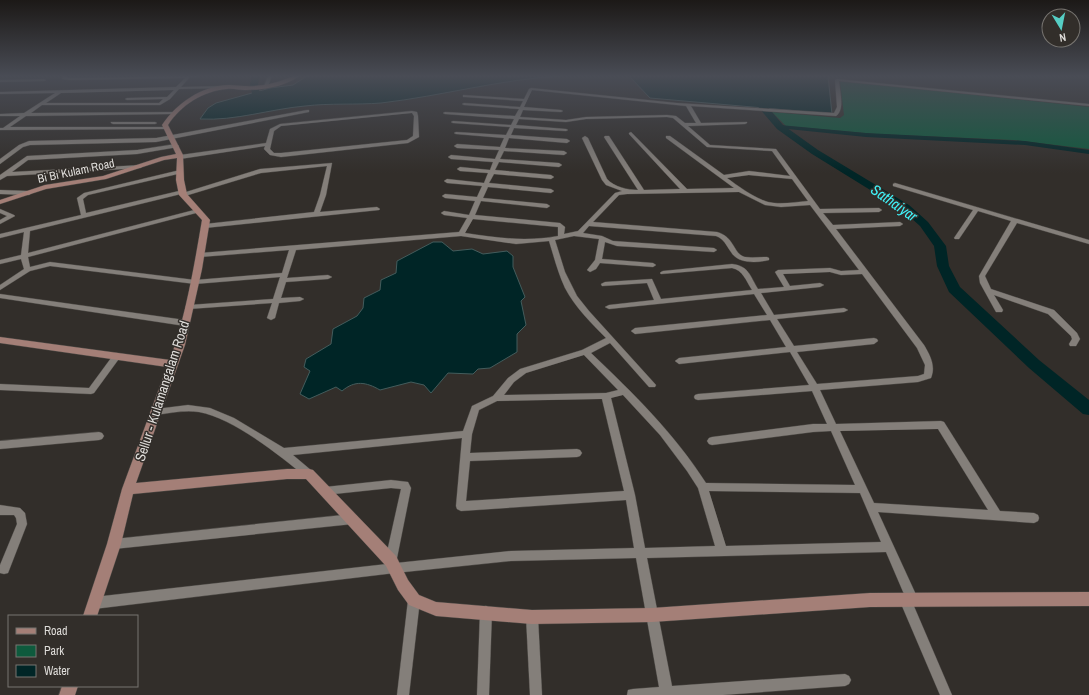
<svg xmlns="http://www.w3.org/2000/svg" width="1089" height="695" font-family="'Archivo Narrow',sans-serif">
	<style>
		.green { fill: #0e5a3d }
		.water { fill: #002526; stroke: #435c5c }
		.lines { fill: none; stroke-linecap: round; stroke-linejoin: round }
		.canal { fill: #002526; fill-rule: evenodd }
		.river { fill: #002526; fill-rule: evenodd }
		.street-casing { stroke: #4d4a46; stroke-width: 1 }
		.secondary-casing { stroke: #4d4a46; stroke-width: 1 }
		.street { fill: #847f7a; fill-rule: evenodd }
		.secondary { fill: #a47f77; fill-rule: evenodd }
		.labels { text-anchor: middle; stroke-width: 3; stroke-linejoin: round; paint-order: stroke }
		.far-street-label { font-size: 12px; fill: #dedcd9; stroke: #322e2a }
		.street-label { font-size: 14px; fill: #dedcd9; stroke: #322e2a }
		.water-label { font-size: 15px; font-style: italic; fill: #40f4fa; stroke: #322e2a }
	</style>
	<rect width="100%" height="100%" fill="#322e2a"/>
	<path class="green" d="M842,81L1089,107V149L1013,140L876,134L786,126L772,112L840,118L844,115L840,82Z"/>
	<g class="water">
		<path d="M307,76H562C501,79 442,96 381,103C356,105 330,103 305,106C270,109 236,121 200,119L208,108L216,103L270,88L293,85Z"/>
		<path d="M629,76H828L832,114L650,98Z"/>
		<path d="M433,242H442L453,251L472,249L483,254L507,251L513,256V267L525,297L521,301L526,325L517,334V352L490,368L478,369L473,374L448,373L431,393L424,385L411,382L380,390C366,382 355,380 342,391L336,387L309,399L300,394L310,371L304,367L306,359L331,344L333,329L357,316L363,308L364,298L380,290L381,280L396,273L397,261Z"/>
	</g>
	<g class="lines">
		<path class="canal" d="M780,125L866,133L1025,141L1089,150V154L1025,145L866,137L778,128L777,127Z"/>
		<g class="river">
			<path d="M252,76H260L258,84L259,91L277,95L278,97L277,99L270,100L252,94L250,84Z"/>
			<path d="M714,76H724L736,81L760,98L783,125L818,150L909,205L928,222L946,246L949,266L960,287L1039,360L1089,400V415L1083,414L1029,368L949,292L937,266L934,246L920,226L901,209L812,154L777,129L754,102L730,85Z"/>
		</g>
		<defs>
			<g id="street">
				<path d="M63,76H67L66,77L70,78L200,76L198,77H190L181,87L222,86L224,87L222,88L179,89L170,99L160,105H42L31,113L175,112V114H173L26,116L10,127H168V128L166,129L0,130V128H3L20,116H0V114L24,113L55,93L0,94V92L176,87L185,78L70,80L62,79ZM174,90L167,97L127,98L125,99L127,100L163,99L159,103H46L61,93Z"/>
				<path d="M268,76H272L268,86L266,87L264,86Z"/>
				<path d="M44,79L46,80L45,81L0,82V80Z"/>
				<path d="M837,79L1089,104V106L839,81C840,92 845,110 836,116L691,106L701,123L747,122V123L745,124L688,126L710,145L776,149L820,209L879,208L882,210L879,212L823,213L833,225L900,222L903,224L900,226L836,229L924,345C930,355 936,366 931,378L918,382L820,390L836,424L941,421L944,422L1000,511L1034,513L1038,515L1039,518L1038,521L1034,523L878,512L918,599L916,603L913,604L952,695H940L899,599L901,595L904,594L886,552L647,558L672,686L845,674L849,676L851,680L849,684L845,686L723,695H627L628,690L633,689L659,687L636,558L511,561L395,573L94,609L90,607L88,603L90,599L94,597L387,564L385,561L401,489L391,488L325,495L321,494L320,491L321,488L325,487L391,480L408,482L411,488L396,563L511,551L634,548L626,500L461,511L457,509L456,506L462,438L293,455L312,471L314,474L312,477L309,478L306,477C279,455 233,418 199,412C185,410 170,413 156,415L153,414L152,412L153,410L156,409L188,405L210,408L234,418L284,448L463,431L472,406L493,396L508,378L520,369L582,350L606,338C591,323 575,307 565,288C558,273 554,257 549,241L516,244L461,236L296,250L287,278L328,275L332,277L328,279L286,282L281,298L300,297L304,299L300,301L279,303L275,318L271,320L267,318L272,303L189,309L185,307L189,305L273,299L280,277L195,284L50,266L30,271L0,290V285L24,269L21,259L0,264V260L21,255L24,232L0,238V234L81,215L77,198L84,193L180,170L183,172L182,173L88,195L83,199L86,213L183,190L186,192L260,169L332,163L326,195L320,212L377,207L380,209L379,210L205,228L202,226L205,224L314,212L320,195L327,166L261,173L185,196H181V194L30,231L28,253L198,209L200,210V212L28,257L30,267L50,262L195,280L282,273L289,250L200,257L197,255L200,253L459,232L467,218L444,215L441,213L444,211L469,215L475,201L445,198L442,196L445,194L477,197L482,186L447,183L444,181L447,179L484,183L488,173L460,171L457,169L460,167L490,170L493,162L451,159L448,157L451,155L495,159L499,150L457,148L454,146L457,144L500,147L504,138L456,134L454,133L456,132L506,135L510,127L453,123L451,122L453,121L511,125L514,119L445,114L443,113L445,112L515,116L519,109L464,105L462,104L464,103L520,107L523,101L465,97H463V95L524,99L529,89L531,88L677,103L834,113L837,107L835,80ZM532,90L686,106L696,123H685L676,116L667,115L586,117L566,120L520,117L523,110L561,112L563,111L561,110L524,107ZM667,117L673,118L707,147L772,151L790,176L749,171L724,175L670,136H666V138L734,188L687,189L631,132L629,133V134L680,189L644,190L609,136H605L604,137L638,190C628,190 614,187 607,179L588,138L585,136L582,138L602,180L606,185L622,191L615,193L578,231L564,234L565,227L560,223L475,215L481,201L547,208L550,206L547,204L483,198L488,187L551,193L554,191L551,189L489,183L494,174L551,179L554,177L551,175L495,170L499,162L559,167L562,165L559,163L500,159L504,151L564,155L567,153L564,151L505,148L509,138L567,143L570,141L567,139L511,135L514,128L566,131L568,130L566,129L516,125L519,119L566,122L586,119ZM749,175L792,179L808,201C795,202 781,205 768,202C754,198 738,186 727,178ZM739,192L765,205L781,207L810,205L859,270L841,271L830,268L778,270L775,272L784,287L758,289C750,276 749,266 732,264L663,271L661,272L660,273L661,274L732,268C743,270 746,281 752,290L661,299L652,279L605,282L601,284L602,286L647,283L654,300L609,305L605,307L609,309L754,294L767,315L635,328L631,331L635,334L770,320L786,347L679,358L675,361L679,364L790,352L809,385L698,394L695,395L694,397L695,399L698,400L812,391L827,424H813L712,437L709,438L707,441L709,444L712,445L813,432L831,431L855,485L706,483C674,433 633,393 591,353L610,343L649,387H655L656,385L589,311L577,296L565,272L555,240L574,236L599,239L595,260L587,270L590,272L596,269L600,263L653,267L656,265L653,263L602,259L605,242L617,246L714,252L717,250L714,248L613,241L602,236L583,233L589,226L716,236C724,239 726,245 731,252C738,264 757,263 769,260V258L767,257C760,257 752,258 745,257C733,254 735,237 717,232L593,222L619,195L627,194ZM473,219L558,227V236C526,242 498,238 465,233ZM830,272L841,275L862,274L917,348L925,365L924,374L918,376L817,384L797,352L874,344L878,341L877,339L874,338L794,346L777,319L844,312L848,310L844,308L774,315L761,293L820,287L824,285L820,283L790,286L783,274ZM584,355L618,390L606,393L504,395L514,382L526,373ZM623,395L660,435L687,471L698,488L715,546L645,548L635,495L611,398ZM602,399L624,491L466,501L470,461L577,457L580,456L582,453L580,450L577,449L470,453L472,434L479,410L497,401ZM938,429L988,510L874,503L840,431ZM709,491L860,493L881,542L726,546Z"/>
				<path d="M307,110H309V112L156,142L30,145L23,147L0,164V159L19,145L29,141L156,138Z"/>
				<path d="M412,111L417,112L418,116L419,137L408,143L281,157L270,155L264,149L265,146L180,159L177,157L180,155L266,143L270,129L280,124ZM412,113L414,116L413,136L407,140L281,153H274L270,149L274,131L281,126Z"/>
				<path d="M111,122H155L157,123L155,124H113L111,123Z"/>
				<path d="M176,144L179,146L178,147L137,154L28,160L12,172L142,165V167L140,168L7,176L0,180V175L27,156L137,150Z"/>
				<path d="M895,183L1089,240V244L1017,223L985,276L991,289L1054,310L1077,333L1080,339L1076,346H1070L1069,344L1072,339L1071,336L1048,314L994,295L1003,310L1002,312H996L980,283L979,276L1011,221L978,211L959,239H955L954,238L973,210L893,186V184Z"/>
				<path d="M0,190L29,191L32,193L29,195L0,194Z"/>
				<path d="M0,209L14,215L15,216L0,224V220L7,216L0,213Z"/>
				<path d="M0,294L185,320L189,323L185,326L0,298Z"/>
				<path d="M117,353L121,356L94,393L91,394L0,390V384L89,388L114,354Z"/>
				<path d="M99,432L102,433L104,436L102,439L99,440L0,449V441Z"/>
				<path d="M0,505L20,508L25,513L27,524L8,573L4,574L0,573V565L17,524L16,518L14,515H0Z"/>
				<path d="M353,514L357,516L358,519L357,522L353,524L114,549L110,548L109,544L110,540L114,539Z"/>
				<path d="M414,594L418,596L420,600L409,695H397L408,600L410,596Z"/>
				<path d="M486,606L490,608L492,612L489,695H477L480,612L482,608Z"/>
				<path d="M532,611L536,613L538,617L542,695H530L526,617L528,613Z"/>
			</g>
			<g id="secondary">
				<path d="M293,76H299C285,87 262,90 245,90C239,90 233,88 227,89C203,91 181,105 168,125L183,155L184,180L187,194L210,220L202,269L185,345L136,483L287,469H309L313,470L396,556L408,580L419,595L436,602L532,610L652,608L870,593L1089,592V606L870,607L652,622L532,624L436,616L409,605L398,590L386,566L306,479H287L133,494L121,544L97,616H83L107,544L122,489L167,367L0,343V337L170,360C186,315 194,267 202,220L179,195L176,180L177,158L164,160L106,179L46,189L0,204V200L45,185L103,176L161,157L176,154L162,125C177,103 201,86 229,85C234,85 239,86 244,86C261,87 278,83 293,76Z"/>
				<path d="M62,686H78L75,695H59Z"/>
			</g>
		</defs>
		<use href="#street" class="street-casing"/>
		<use href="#secondary" class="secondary-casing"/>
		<use href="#street" class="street"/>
		<use href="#secondary" class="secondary"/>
	</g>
	<linearGradient id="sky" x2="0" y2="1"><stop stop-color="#1c1917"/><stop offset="0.44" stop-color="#494c55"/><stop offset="1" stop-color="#494c55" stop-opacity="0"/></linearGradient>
	<rect width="1089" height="173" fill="url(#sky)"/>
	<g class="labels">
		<g class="far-street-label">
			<text transform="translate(76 171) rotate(-12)" y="4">Bi Bi Kulam Road</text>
		</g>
		<g class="street-label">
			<text transform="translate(162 391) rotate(-72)" y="5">Sellur - Kulamangalam Road</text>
		</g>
		<g class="water-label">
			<text transform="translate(894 203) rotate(35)" y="5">Sathaiyar</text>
		</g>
	</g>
	<rect x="8" y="615" width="130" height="72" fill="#322e2a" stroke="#777470"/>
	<rect x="16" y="628" width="20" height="6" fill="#a47f77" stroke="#777470"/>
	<text x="44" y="635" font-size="12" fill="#dedcd9">Road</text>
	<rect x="16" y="645" width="20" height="12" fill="#0e5a3d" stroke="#777470"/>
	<text x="44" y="655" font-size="12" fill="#dedcd9">Park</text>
	<rect x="16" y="665" width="20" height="12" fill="#002526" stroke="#777470"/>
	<text x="44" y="675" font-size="12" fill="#dedcd9">Water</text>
	<g transform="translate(1061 28) rotate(170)"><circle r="19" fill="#322e2a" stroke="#777470"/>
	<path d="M0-3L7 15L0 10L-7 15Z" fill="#56cec4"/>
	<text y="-6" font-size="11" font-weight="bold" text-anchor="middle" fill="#dedcd9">N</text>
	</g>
</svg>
